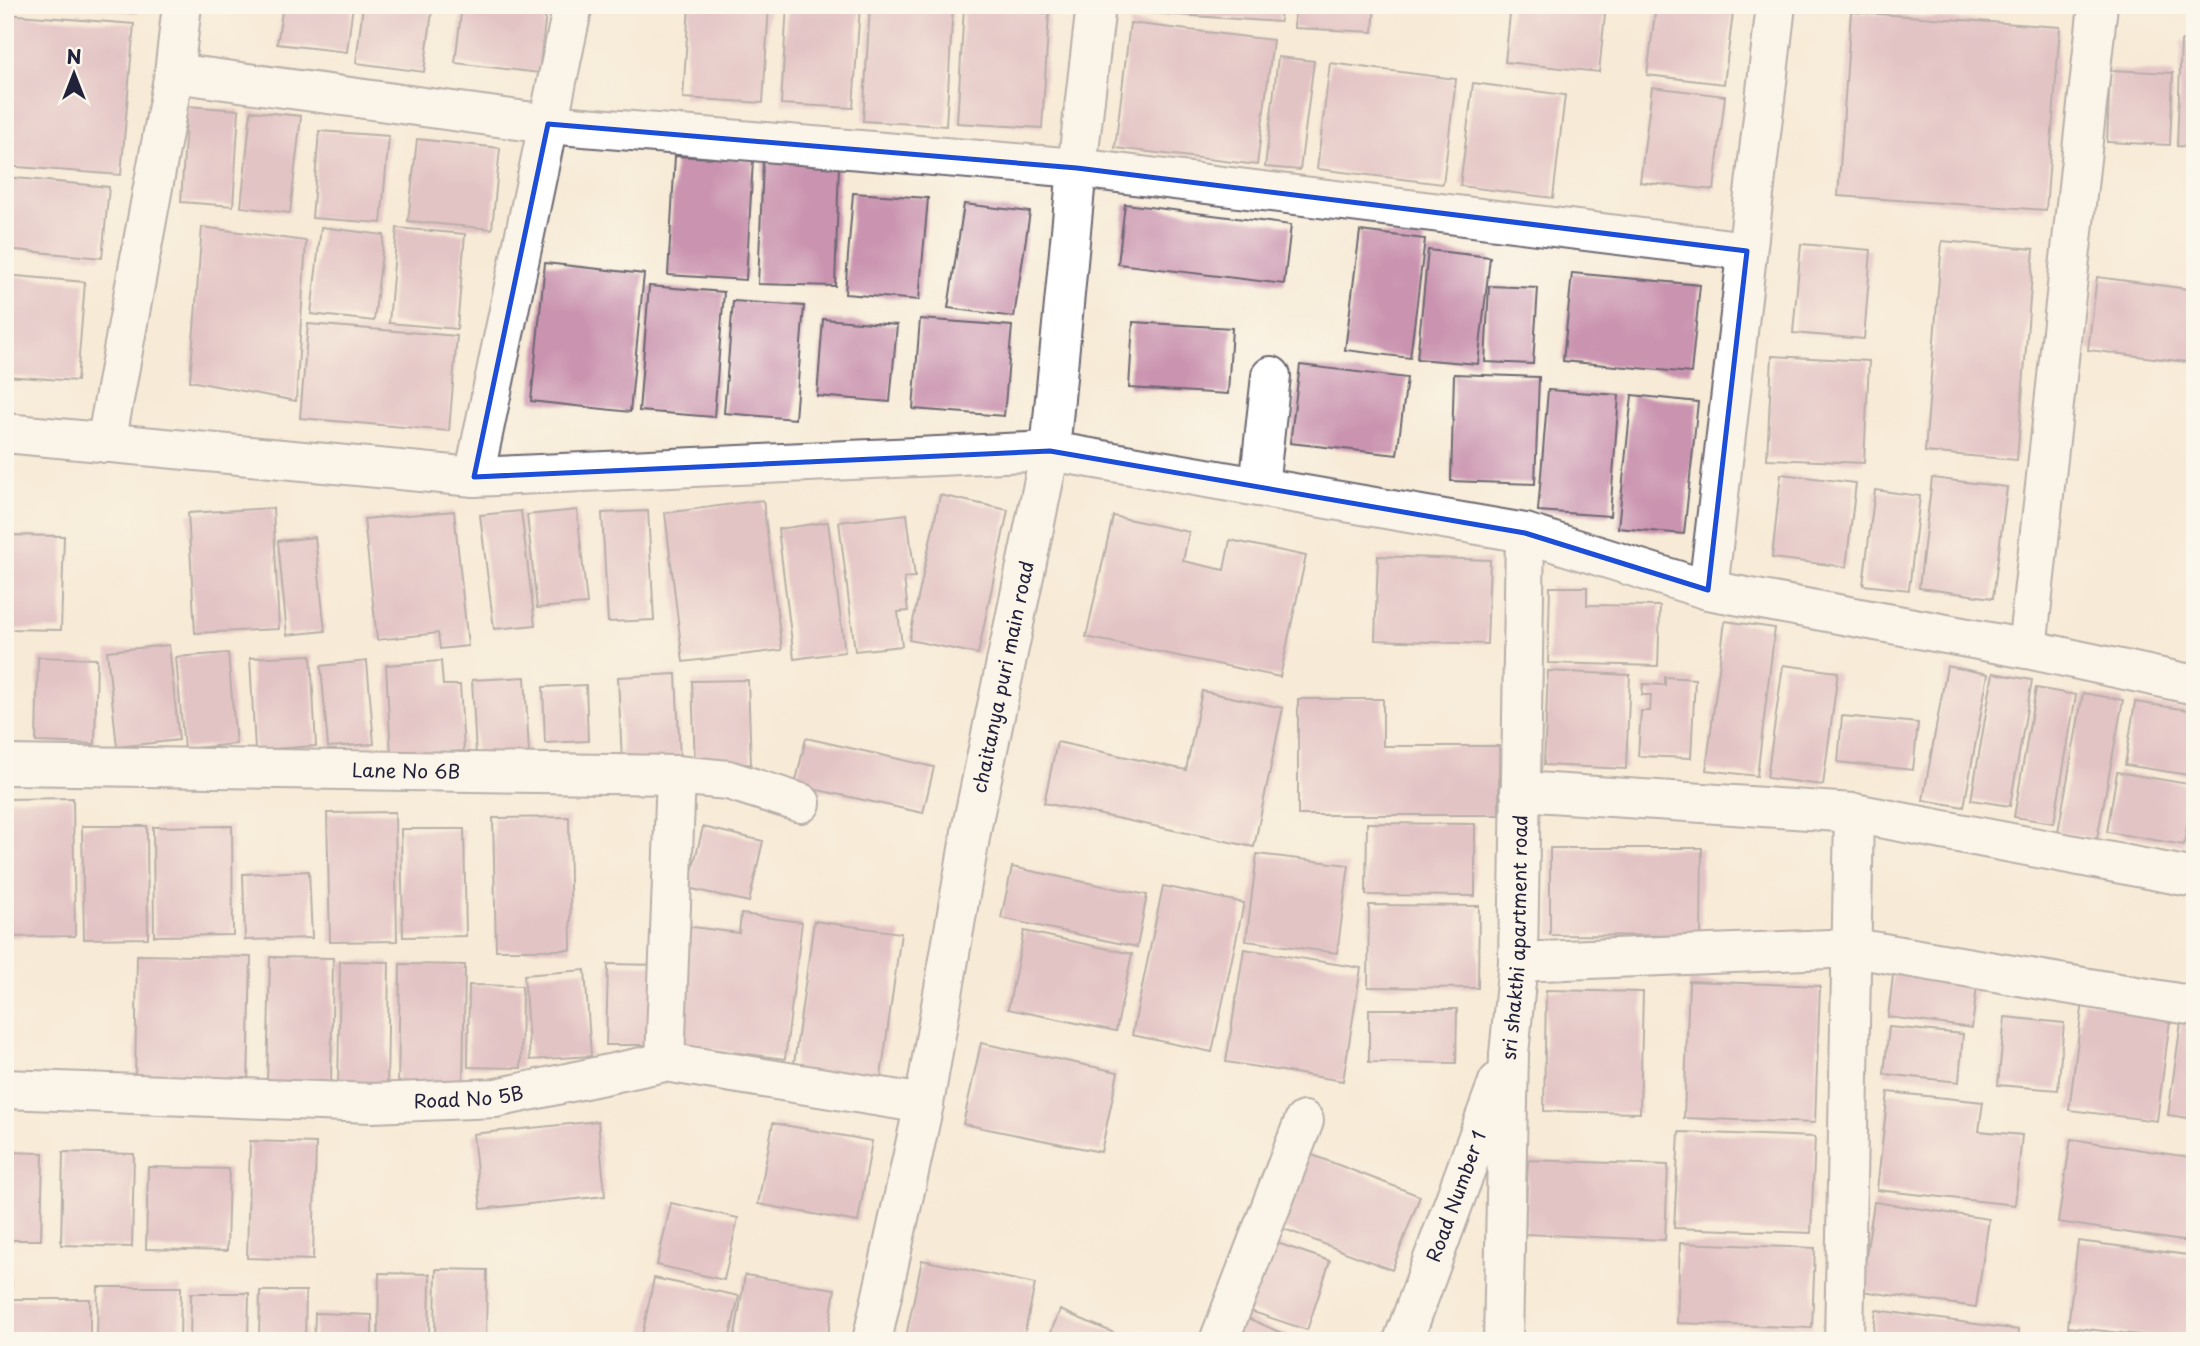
<svg xmlns="http://www.w3.org/2000/svg" width="2200" height="1346" font-family="'Playpen Sans',sans-serif">
	<style>
		.building { fill: #ca94b0 }
		.lines { fill: none; stroke-linecap: round; stroke-linejoin: round }
		.minor-casing { stroke: #6d6872; stroke-width: 42 }
		.minor { stroke: #fff; stroke-width: 38 }
		.marked { fill: none; stroke: #1d4ed8; stroke-width: 5; stroke-linejoin: round }
		.labels { text-anchor: middle; stroke-width: 6; stroke-linejoin: round; paint-order: stroke }
		.street-label { font-size: 19px; fill: #22223b; stroke: #fbf7ec }
	</style>
	<rect width="100%" height="100%" fill="#fbf7ec"/>
	<filter id="ink" filterUnits="userSpaceOnUse"><feTurbulence type="fractalNoise" baseFrequency=".0143" numOctaves="2"/><feDisplacementMap in="SourceGraphic" scale="14" xChannelSelector="R" yChannelSelector="G"/><feConvolveMatrix kernelMatrix="1 2 1 2 8 2 1 2 1" color-interpolation-filters="sRGB"/></filter>
	<filter id="wash" filterUnits="userSpaceOnUse"><feTurbulence type="fractalNoise" baseFrequency=".00686" numOctaves="4" result="noise"/><feDisplacementMap in="SourceGraphic" scale="28" xChannelSelector="R" yChannelSelector="G"/><feGaussianBlur stdDeviation="1.57" result="paint"/><feColorMatrix in="noise" values="0 0 0 0 0 0 0 0 0 0 0 0 0 0 0 0 0 1.4 0 .05"/><feComposite in="paint" operator="in"/></filter>
	<g filter="url(#wash)">
		<rect width="100%" height="100%" fill="#f7ebd7"/>
		<g id="blocks">
			<g class="building">
				<path d="M75,5H136V13Z"/>
				<path d="M283,5H353L347,52L277,44Z"/>
				<path d="M363,5L432,12L424,72L356,63Z"/>
				<path d="M462,5H547L539,73L455,63Z"/>
				<path d="M689,5H769L763,103L683,98Z"/>
				<path d="M787,5H860L853,108L781,104Z"/>
				<path d="M870,5H953L946,126L863,121Z"/>
				<path d="M1151,5H1281L1280,22L1151,13Z"/>
				<path d="M1295,5H1375L1373,32L1294,28Z"/>
				<path d="M1511,5H1606L1599,72L1505,62Z"/>
				<path d="M1656,5H1734L1724,84L1647,75Z"/>
				<path d="M964,7L1049,13L1042,128L957,123Z"/>
				<path d="M1851,12L2060,27L2046,210L1838,196Z"/>
				<path d="M5,14L134,24L121,175L5,166Z"/>
				<path d="M1130,23L1273,40L1257,165L1115,148Z"/>
				<path d="M2181,41H2195V147L2177,146Z"/>
				<path d="M1278,57L1314,61L1300,170L1265,167Z"/>
				<path d="M1330,63L1456,79L1443,184L1317,169Z"/>
				<path d="M2110,70L2173,73L2170,145L2107,142Z"/>
				<path d="M1473,83L1565,95L1553,198L1460,186Z"/>
				<path d="M1652,87L1725,96L1714,190L1640,182Z"/>
				<path d="M187,106L239,110L233,206L181,202Z"/>
				<path d="M251,111L301,116L290,213L241,207Z"/>
				<path d="M319,131L389,136L381,223L312,218Z"/>
				<path d="M417,139L500,148L492,229L408,221Z"/>
				<path d="M675,156L753,160L746,280L668,275Z"/>
				<path d="M763,161L839,164L835,286L758,284Z"/>
				<path d="M5,177L109,187L102,258L5,249Z"/>
				<path d="M853,193L928,198L919,300L845,294Z"/>
				<path d="M964,204L1030,212L1014,317L948,308Z"/>
				<path d="M1125,204L1291,225L1284,284L1118,264Z"/>
				<path d="M202,227L306,241L296,401L190,381Z"/>
				<path d="M321,227L384,235L374,321L311,314Z"/>
				<path d="M397,228L465,234L457,329L389,323Z"/>
				<path d="M1360,231L1425,239L1410,358L1345,350Z"/>
				<path d="M1942,241L2034,249L2017,460L1925,452Z"/>
				<path d="M1801,244L1871,250L1864,339L1793,333Z"/>
				<path d="M1428,250L1490,257L1478,364L1417,359Z"/>
				<path d="M545,263L644,274L630,412L531,401Z"/>
				<path d="M1572,273L1700,285L1691,373L1563,361Z"/>
				<path d="M5,275L85,282L77,381L5,376Z"/>
				<path d="M2097,277L2195,290V363L2088,350Z"/>
				<path d="M649,286L724,292L714,417L639,411Z"/>
				<path d="M1489,286L1538,288L1533,364L1485,362Z"/>
				<path d="M733,301L804,306L795,419L724,413Z"/>
				<path d="M823,319L897,325L890,402L817,396Z"/>
				<path d="M920,319L1012,326L1004,416L913,409Z"/>
				<path d="M1133,322L1232,328L1228,394L1129,388Z"/>
				<path d="M308,324L457,336L449,431L300,418Z"/>
				<path d="M1772,356L1869,361L1864,463L1767,459Z"/>
				<path d="M1300,365L1407,378L1397,455L1290,443Z"/>
				<path d="M1454,374L1539,377L1535,484L1451,481Z"/>
				<path d="M1548,390L1619,395L1610,516L1538,511Z"/>
				<path d="M1632,395L1698,402L1684,534L1618,528Z"/>
				<path d="M1781,474L1856,483L1846,567L1772,558Z"/>
				<path d="M1932,478L2007,487L1993,598L1919,588Z"/>
				<path d="M1875,490L1920,496L1909,590L1863,585Z"/>
				<path d="M940,495L1008,510L978,654L909,640Z"/>
				<path d="M763,500L782,650L683,662L665,513Z"/>
				<path d="M273,508L279,629L195,633L188,513Z"/>
				<path d="M577,510L587,604L537,608L527,515Z"/>
				<path d="M454,511L468,646L440,649L438,633L377,640L364,519Z"/>
				<path d="M521,511L535,625L494,629L480,515Z"/>
				<path d="M648,511L654,620L608,622L602,513Z"/>
				<path d="M907,514L915,577L904,578L908,611L898,612L902,646L855,651L839,522Z"/>
				<path d="M1113,516L1189,532L1183,561L1224,570L1230,540L1306,556L1280,677L1086,637Z"/>
				<path d="M828,522L845,652L794,659L778,529Z"/>
				<path d="M5,535L64,536L61,630L5,629Z"/>
				<path d="M315,537L325,631L287,635L278,541Z"/>
				<path d="M1378,556L1490,560L1487,644L1375,640Z"/>
				<path d="M1550,587H1587V605L1660,606L1658,666L1548,663Z"/>
				<path d="M1725,621L1775,628L1757,776L1706,770Z"/>
				<path d="M169,645L179,740L117,747L107,651Z"/>
				<path d="M228,653L236,744L184,749L176,657Z"/>
				<path d="M311,655L316,746L255,750L250,658Z"/>
				<path d="M38,657L97,659L95,744L36,742Z"/>
				<path d="M367,661L374,744L328,747L321,666Z"/>
				<path d="M441,661L443,685H460L464,751L391,756L386,665Z"/>
				<path d="M1783,665L1838,672L1823,785L1767,778Z"/>
				<path d="M1947,666L1988,674L1964,807L1923,800Z"/>
				<path d="M1548,671L1630,675L1626,769L1544,765Z"/>
				<path d="M1993,673L2032,680L2010,806L1971,800Z"/>
				<path d="M676,674L680,759L622,761L618,677Z"/>
				<path d="M525,677L529,753L476,755L472,680Z"/>
				<path d="M1665,677L1695,679L1691,758L1638,756L1641,711H1650L1651,695H1642L1643,684L1665,685Z"/>
				<path d="M748,680L751,764L695,766L692,681Z"/>
				<path d="M586,685L588,741L545,743L543,687Z"/>
				<path d="M2036,688L2076,695L2054,823L2014,817Z"/>
				<path d="M1202,691L1283,708L1254,847L1044,803L1057,742L1186,770Z"/>
				<path d="M2083,693L2123,700L2097,839L2058,832Z"/>
				<path d="M1298,699H1383V746H1499V815H1298Z"/>
				<path d="M2135,702L2195,711V776L2125,765Z"/>
				<path d="M1842,716L1918,723L1913,770L1838,762Z"/>
				<path d="M806,738L934,767L923,813L795,785Z"/>
				<path d="M2117,772L2194,785L2184,845L2107,832Z"/>
				<path d="M73,798L75,936L5,937V799Z"/>
				<path d="M395,812L397,941L330,942L327,813Z"/>
				<path d="M569,817L571,950H496L493,818Z"/>
				<path d="M1367,823L1475,824V896L1366,895Z"/>
				<path d="M82,826H147L148,938L84,939Z"/>
				<path d="M232,826L233,935L154,936L153,827Z"/>
				<path d="M703,827L763,841L749,902L688,888Z"/>
				<path d="M401,829H464L466,936L403,937Z"/>
				<path d="M1550,848H1702L1701,936L1550,935Z"/>
				<path d="M1257,854L1349,865L1337,953L1246,941Z"/>
				<path d="M1012,867L1147,895L1137,947L1001,918Z"/>
				<path d="M309,871L312,938L245,940L243,874Z"/>
				<path d="M1163,886L1244,903L1212,1052L1132,1035Z"/>
				<path d="M1369,905L1479,906L1478,988L1368,987Z"/>
				<path d="M741,914L802,922L785,1059L671,1044L686,926L739,933Z"/>
				<path d="M814,921L901,933L880,1084L793,1071Z"/>
				<path d="M1024,931L1132,954L1116,1031L1008,1009Z"/>
				<path d="M1244,949L1361,968L1343,1081L1226,1062Z"/>
				<path d="M137,955L251,957L248,1085L135,1084Z"/>
				<path d="M270,957L333,958L331,1085L267,1084Z"/>
				<path d="M340,961L389,962L387,1093L338,1092Z"/>
				<path d="M400,964L465,965L463,1090L398,1088Z"/>
				<path d="M608,964L660,965L658,1045H606Z"/>
				<path d="M1894,967L1978,977L1972,1028L1888,1017Z"/>
				<path d="M585,970L591,1056L530,1060L524,975Z"/>
				<path d="M1689,981L1820,986L1815,1123L1684,1118Z"/>
				<path d="M469,985L522,986L521,1068L468,1067Z"/>
				<path d="M1546,990L1643,992L1640,1113L1544,1111Z"/>
				<path d="M2083,1001L2171,1012L2157,1121L2069,1110Z"/>
				<path d="M1369,1009H1457L1456,1063L1369,1062Z"/>
				<path d="M2005,1017L2064,1023L2058,1090L1998,1085Z"/>
				<path d="M2181,1022L2195,1024V1119L2168,1115Z"/>
				<path d="M1889,1027L1963,1034L1959,1082L1884,1074Z"/>
				<path d="M981,1043L1118,1072L1101,1152L963,1124Z"/>
				<path d="M1888,1092L1983,1102L1979,1131L2022,1135L2015,1205L1877,1190Z"/>
				<path d="M598,1121L605,1196L481,1209L473,1134Z"/>
				<path d="M773,1123L872,1141L858,1222L758,1204Z"/>
				<path d="M1679,1132L1815,1137L1811,1233L1674,1228Z"/>
				<path d="M2071,1139L2195,1158V1243L2058,1222Z"/>
				<path d="M250,1141L316,1143L313,1260L247,1258Z"/>
				<path d="M5,1152L43,1153L41,1240H5Z"/>
				<path d="M63,1152L134,1154L132,1247L61,1245Z"/>
				<path d="M1307,1153L1420,1196L1392,1270L1279,1227Z"/>
				<path d="M1528,1160L1668,1165L1665,1240L1525,1234Z"/>
				<path d="M148,1167L229,1169L227,1251L146,1249Z"/>
				<path d="M1874,1202L1989,1219L1976,1307L1861,1291Z"/>
				<path d="M671,1203L738,1218L724,1280L657,1265Z"/>
				<path d="M1268,1240L1330,1261L1307,1330L1244,1309Z"/>
				<path d="M2078,1241L2195,1256V1341L2068,1327Z"/>
				<path d="M1680,1243L1815,1248L1812,1328L1677,1323Z"/>
				<path d="M922,1260L1035,1284L1023,1341H905Z"/>
				<path d="M436,1269L487,1270L486,1341H435Z"/>
				<path d="M5,1271H11L10,1299H90V1341H5Z"/>
				<path d="M379,1273L430,1274L429,1341H378Z"/>
				<path d="M745,1275L835,1289L827,1341H734Z"/>
				<path d="M654,1278L739,1296L729,1341H641Z"/>
				<path d="M98,1287H181L180,1341H97Z"/>
				<path d="M260,1291H306L305,1341H259Z"/>
				<path d="M191,1293H249L248,1341H190Z"/>
				<path d="M1060,1310L1133,1341H1047Z"/>
				<path d="M1876,1310L2019,1330L2018,1341H1872Z"/>
				<path d="M315,1313L372,1315V1341H314Z"/>
				<path d="M1243,1316L1300,1341H1232Z"/>
			</g>
		</g>
	</g>
	<g filter="url(#ink)">
		<use href="#blocks" fill-opacity="0" stroke="#6d6872" stroke-width="2"/>
		<g class="lines">
			<defs>
				<g id="minor">
					<path d="M174,73L548,124L1077,168L1747,251"/>
					<path d="M5,433L474,477L1050,451L1525,533L1708,590L2027,649L2195,685"/>
					<path d="M106,443L174,73L182,5"/>
					<path d="M474,477L573,5"/>
					<path d="M1259,487L1271,376"/>
					<path d="M1708,590L1776,5"/>
					<path d="M2027,649L2098,5"/>
					<path id="s1" d="M5,765L676,775L728,780L801,803"/>
					<path d="M1520,791L1854,813L2195,878"/>
					<path d="M1518,962L1854,948L2195,1006"/>
					<path d="M665,1062L676,775"/>
					<path id="s2" d="M5,1089L372,1103L496,1098L665,1062L924,1104"/>
					<path id="s3" d="M872,1341L924,1104L972,826L1050,451L1077,168L1096,5"/>
					<path d="M1219,1341L1304,1121"/>
					<path id="s4" d="M1403,1341L1498,1082"/>
					<path id="s5" d="M1503,1341L1509,1054L1518,962L1525,533"/>
					<path d="M1844,1341L1854,813"/>
				</g>
			</defs>
			<use href="#minor" class="minor-casing"/>
			<use href="#minor" class="minor"/>
		</g>
	</g>
	<path d="M0 0H2200V1346H0ZM548,124L1077,168L1747,251L1708,590L1525,533L1050,451L474,477Z" fill="#f7ebd7" fill-opacity=".55" fill-rule="evenodd"/>
	<path class="marked" d="M548,124L1077,168L1747,251L1708,590L1525,533L1050,451L474,477Z"/>
	<g class="labels">
		<g class="street-label">
			<text dy="7" stroke="none"><textPath href="#s3" startOffset="677">chaitanya puri main road</textPath></text>
			<text dy="7" stroke="none"><textPath href="#s1" startOffset="401">Lane No 6B</textPath></text>
			<text dy="7" stroke="none"><textPath href="#s5" startOffset="404">sri shakthi apartment road</textPath></text>
			<text dy="7" stroke="none"><textPath href="#s2" startOffset="464">Road No 5B</textPath></text>
			<text dy="7" stroke="none"><textPath href="#s4" startOffset="154">Road Number 1</textPath></text>
		</g>
	</g>
	<rect width="2200" height="1346" fill="none" stroke="#fbf7ec" stroke-width="28"/>
	<g transform="translate(74 74)" stroke="#fbf7ec" stroke-width="5" paint-order="stroke">
	<path d="M0-5L12 26L0 18L-12 26Z" fill="#22223b"/>
	<text y="-10" font-size="19" font-weight="bold" text-anchor="middle" fill="#22223b">N</text>
	</g>
</svg>
